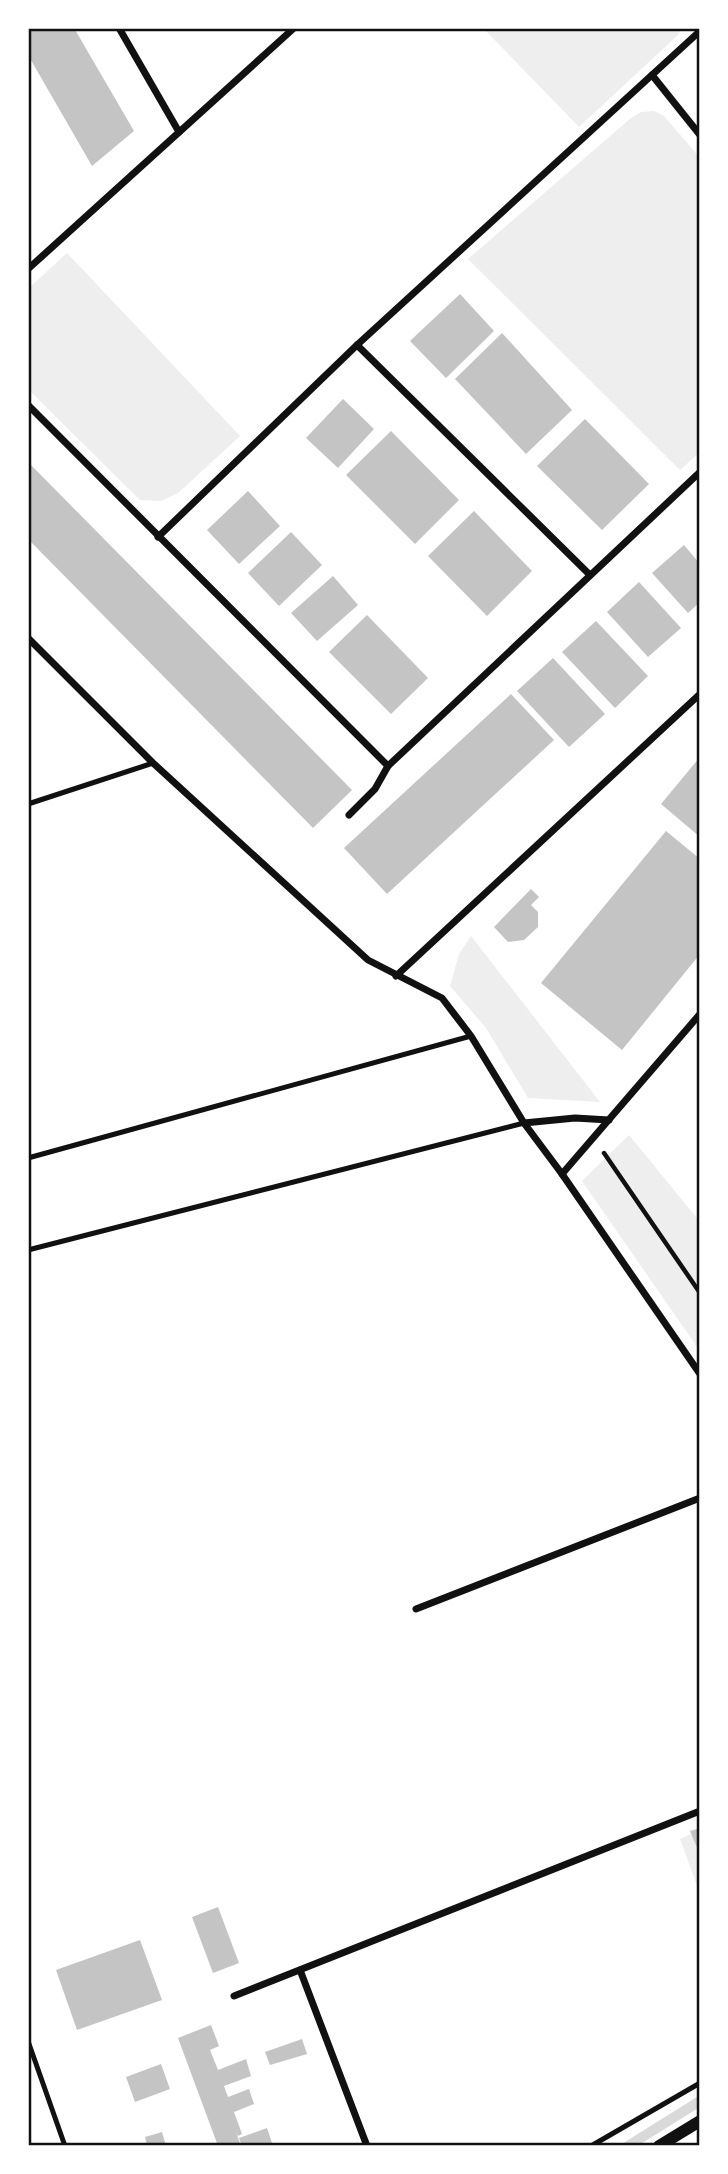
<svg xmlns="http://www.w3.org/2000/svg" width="728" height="2174" font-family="Rubik,sans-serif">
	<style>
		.green { fill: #eee }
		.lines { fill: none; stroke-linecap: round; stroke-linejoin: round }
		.stream { stroke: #d9d9d9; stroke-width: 10 }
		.building { fill: #c4c4c4 }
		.path { stroke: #111; stroke-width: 4.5 }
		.service { stroke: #111; stroke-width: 5 }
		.minor { stroke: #111; stroke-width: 7 }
		.tertiary { stroke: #111; stroke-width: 12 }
		.neatline { fill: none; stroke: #111; stroke-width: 2.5 }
	</style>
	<rect width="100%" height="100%" fill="#fff"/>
	<g class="green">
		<path d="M483,28H682L678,35L579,127Z"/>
		<path d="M654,111L664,116L700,158V452L680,470L468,259L631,118L641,112Z"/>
		<path d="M67,253L240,436L178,493L161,501L140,500L28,389V289Z"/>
		<path d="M471,936L600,1102L528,1098L486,1028L450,986L459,954Z"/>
		<path d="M629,1135L700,1222V1351L582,1181Z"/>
		<path d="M700,1830V1894L680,1839Z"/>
	</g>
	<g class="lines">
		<path class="stream" d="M628,2146L700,2101"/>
	</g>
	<g class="building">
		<path d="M28,28H74L134,131L92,166L28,55Z"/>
		<path d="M460,294L494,331L446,378L410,341Z"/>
		<path d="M502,333L572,410L526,454L455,379Z"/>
		<path d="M343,399L374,429L338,468L306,438Z"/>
		<path d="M585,419L649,484L602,530L537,466Z"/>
		<path d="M391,431L459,500L415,544L346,475Z"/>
		<path d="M28,462L352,790L313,828L28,539Z"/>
		<path d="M248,491L280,526L239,564L207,530Z"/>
		<path d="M474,511L532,571L487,616L428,556Z"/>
		<path d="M291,532L322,565L279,606L248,573Z"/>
		<path d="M684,545L700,564V602L688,613L652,573Z"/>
		<path d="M333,576L358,605L317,641L291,613Z"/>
		<path d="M639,582L681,628L648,657L607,612Z"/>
		<path d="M367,615L428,678L391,714L329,652Z"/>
		<path d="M596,621L648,676L615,708L562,652Z"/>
		<path d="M553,658L605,714L569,747L517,691Z"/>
		<path d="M511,694L554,740L387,894L344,848Z"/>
		<path d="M700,757V837L661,804Z"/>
		<path d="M666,831L700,859V954L622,1050L541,983Z"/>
		<path d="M531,889L539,897L531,905L538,912V927L524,940L508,942L494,927Z"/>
		<path d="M700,1828V1855L690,1831Z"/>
		<path d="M218,1907L239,1963L213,1973L192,1917Z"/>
		<path d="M140,1940L162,2000L77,2030L56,1970Z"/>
		<path d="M211,2025L219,2046L210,2050L218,2070L246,2059L251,2076L224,2086L228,2097L249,2089L254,2104L234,2112L242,2134L238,2136L236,2132L241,2146H218L178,2038Z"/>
		<path d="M302,2039L307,2054L270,2065L265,2052Z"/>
		<path d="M161,2064L170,2089L135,2102L126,2077Z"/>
		<path d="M267,2128L273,2146H242L239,2138Z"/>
		<path d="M162,2132L166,2146H147L145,2137Z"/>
	</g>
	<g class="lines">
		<path class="path" d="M604,1153L700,1293"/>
		<g class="service">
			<path d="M28,804L153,763"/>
			<path d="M28,1158L471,1036"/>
			<path d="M28,1250L524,1123"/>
			<path d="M28,2041L65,2146"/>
			<path d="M591,2146L700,2083"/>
		</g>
		<g class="minor">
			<path d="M119,28L179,132"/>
			<path d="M652,75L700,135"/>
			<path d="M28,269L294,28"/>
			<path d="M357,345L590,575"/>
			<path d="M28,405L388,766"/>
			<path d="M158,537L357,345L700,31"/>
			<path d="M28,638L153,763L368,960L442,998L471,1036L524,1123L562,1174L700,1374"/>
			<path d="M349,815L375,789L388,766L700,472"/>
			<path d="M396,976L700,694"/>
			<path d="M524,1123L575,1118L609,1120"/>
			<path d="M562,1174L700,1014"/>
			<path d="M416,1609L700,1498"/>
			<path d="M300,1970L367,2146"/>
			<path d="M234,1996L700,1811"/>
		</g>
		<path class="tertiary" d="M659,2146L700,2121"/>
	</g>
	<rect width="728" height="2174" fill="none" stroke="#ffffff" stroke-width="60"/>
	<rect x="30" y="30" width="668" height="2114" class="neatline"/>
</svg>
